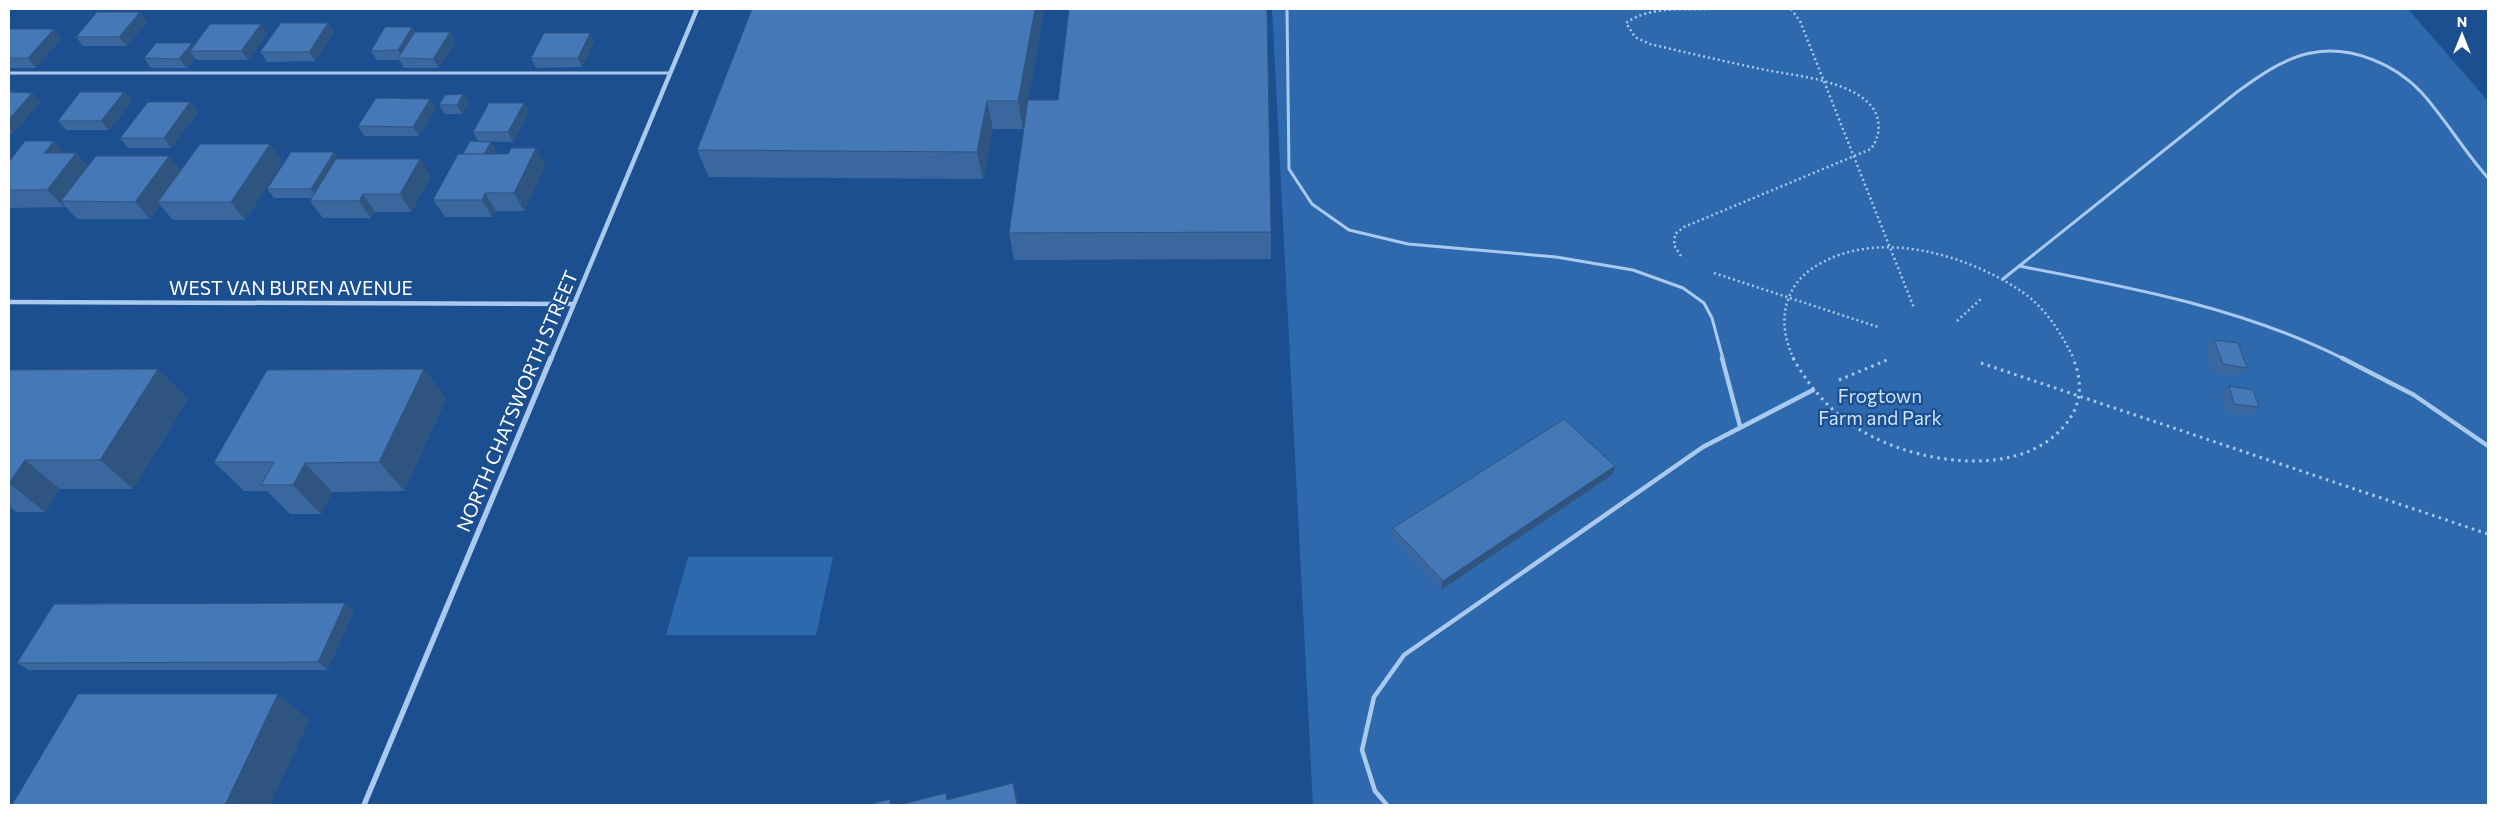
<svg xmlns="http://www.w3.org/2000/svg" width="2497" height="814" font-family="Commissioner,sans-serif">
	<style>
		.green { fill: #2e69ad }
		.lines { fill: none; stroke-linecap: round; stroke-linejoin: round }
		.path-far1 { stroke: #a9c9ee; stroke-width: 2.5; stroke-dasharray: 2 3; stroke-linecap: butt }
		.path { stroke: #a9c9ee; stroke-width: 3; stroke-dasharray: 2.5 4.5; stroke-linecap: butt }
		.service-far1 { stroke: #a9c9ee; stroke-width: 3 }
		.service { stroke: #a9c9ee; stroke-width: 4.5 }
		.minor-far1 { stroke: #a9c9ee; stroke-width: 4.5 }
		.minor { stroke: #a9c9ee; stroke-width: 5.5 }
		.wall { fill: #3a679d }
		.shaded-wall { fill: #305480 }
		.building { fill: #4478b7; stroke: #305480 }
		.labels { text-anchor: middle; stroke-width: 4.5; stroke-linejoin: round; paint-order: stroke }
		.street-label { font-size: 19px; fill: #fff; stroke: #1b4f8f }
		.park-label { font-size: 19px; fill: #cfe3fa; stroke: #1b4f8f }
	</style>
	<rect width="100%" height="100%" fill="#1b4f8f"/>
	<g class="green">
		<path d="M1272,9H2408L2488,101V805H1313Z"/>
		<path d="M688,557H833L816,635H666Z"/>
	</g>
	<g class="lines">
		<g class="path-far1">
			<path d="M1791,9L1800,21L1914,308"/>
			<path d="M1681,256L1674,245L1675,234L1684,227L1871,149C1883,132 1881,112 1864,99C1838,79 1796,76 1766,70C1727,62 1688,53 1650,44L1635,37L1626,23C1650,6 1682,10 1710,9"/>
			<path d="M1714,273L1878,327"/>
			<path d="M1957,321L1982,298"/>
			<path d="M1794,359C1785,342 1781,318 1788,300C1794,282 1806,271 1823,262C1883,230 1967,255 2021,291C2046,308 2061,333 2074,359"/>
		</g>
		<g class="path">
			<path d="M1793,358C1812,392 1837,419 1873,437C1926,464 2022,478 2065,425C2082,405 2083,382 2073,358"/>
			<path d="M1981,363L2488,534"/>
			<path d="M1839,380L1887,360"/>
		</g>
		<g class="service-far1">
			<path d="M1287,9L1289,169L1312,204L1349,230L1408,244L1556,257L1633,270L1683,288L1704,303L1712,318L1723,359"/>
			<path d="M9,73H670"/>
			<path d="M2019,266C2129,287 2243,308 2344,359"/>
			<path d="M2003,279L2237,92C2259,76 2284,58 2311,53C2351,45 2395,64 2422,93C2446,120 2464,151 2488,178"/>
		</g>
		<g class="service">
			<path d="M1722,358L1740,426"/>
			<path d="M2342,358L2414,395L2488,446"/>
			<path d="M1387,805L1375,791L1362,750L1374,697L1404,655L1703,447L1813,390"/>
		</g>
		<g class="minor-far1">
			<path d="M9,302L572,304"/>
			<path d="M551,359L697,9"/>
		</g>
		<path class="minor" d="M364,805L551,358"/>
	</g>
	<g class="wall">
		<path d="M752,9H1044L1023,129H993L983,179L709,177L697,150Z"/>
		<path d="M140,12L147,22L127,46H83L76,37Z"/>
		<path d="M328,23L334,32L315,61L267,62L260,52Z"/>
		<path d="M261,24L267,34L248,60H197L195,58L187,68H151L144,58L192,43L194,45Z"/>
		<path d="M9,29L61,38L36,68H9Z"/>
		<path d="M415,32H450L455,42L439,68H404L399,60H377L371,51Z"/>
		<path d="M590,33L594,42L582,67L536,68L531,58Z"/>
		<path d="M9,92L32,93L40,102L13,133H9Z"/>
		<path d="M124,92L132,101L109,130H66L58,121Z"/>
		<path d="M190,102L198,112L171,148H128L120,138Z"/>
		<path d="M469,103L462,114H445L439,105Z"/>
		<path d="M524,103L529,112L513,142L478,141L473,132Z"/>
		<path d="M436,108L419,136H364L358,126Z"/>
		<path d="M54,141L64,153H76L88,167L180,171L270,144L283,162L245,220H173L160,205L150,219H77L65,206L64,207L9,208V162Z"/>
		<path d="M491,142L496,151L494,154H508L536,148L545,166L524,211H496L492,217H445L433,200L463,154Z"/>
		<path d="M334,152L338,159L431,176L411,212H375L371,218H323L310,201L312,198H274L267,189Z"/>
		<path d="M1271,232V259L1014,260L1009,233Z"/>
		<path d="M2214,340L2247,368L2238,376L2215,373L2206,349Z"/>
		<path d="M424,369L446,399L404,491L332,492L321,514H290L267,491H244L214,462Z"/>
		<path d="M9,370L188,399L133,489H60L45,512H16L9,506Z"/>
		<path d="M2229,386L2259,407L2250,416L2226,413L2221,395Z"/>
		<path d="M1615,466L1612,475L1441,590L1391,536L1393,528Z"/>
		<path d="M345,603L354,611L327,670H29L17,663Z"/>
	</g>
	<g class="shaded-wall">
		<path d="M1035,9H1044L1023,129L1018,101Z"/>
		<path d="M140,12L147,22L127,46L119,37Z"/>
		<path d="M328,23L334,32L315,61L309,52Z"/>
		<path d="M261,24L267,34L248,60L241,51Z"/>
		<path d="M412,27L418,36L404,59L398,50Z"/>
		<path d="M54,29L61,38L36,68L28,58Z"/>
		<path d="M450,32L455,42L439,68L433,59Z"/>
		<path d="M590,33L594,42L582,67L578,58Z"/>
		<path d="M192,43L198,51H190L195,58L187,68L179,59Z"/>
		<path d="M124,92L132,101L109,130L101,121Z"/>
		<path d="M32,93L40,102L13,133L9,128V119Z"/>
		<path d="M463,94L469,103L462,114L457,105Z"/>
		<path d="M430,99L436,108L419,136L413,127Z"/>
		<path d="M987,101L993,129L983,179L977,152Z"/>
		<path d="M190,102L198,112L171,148L164,138Z"/>
		<path d="M524,103L529,112L513,142L508,132Z"/>
		<path d="M54,141L70,159L44,153Z"/>
		<path d="M491,142L496,151L488,165L483,156Z"/>
		<path d="M270,144L283,162L245,220L231,202Z"/>
		<path d="M536,148L545,166L524,211L514,193Z"/>
		<path d="M334,152L340,162L318,198L311,189Z"/>
		<path d="M76,153L91,170L61,201L65,206L64,207L47,190Z"/>
		<path d="M169,156L183,174L158,202L160,205L150,219L135,202Z"/>
		<path d="M420,159L431,176L411,212L400,194Z"/>
		<path d="M485,193L496,211L492,217L482,200Z"/>
		<path d="M363,194L375,212L371,218L359,201Z"/>
		<path d="M158,369L188,399L133,489L100,460Z"/>
		<path d="M424,369L446,399L404,491L379,462Z"/>
		<path d="M25,460L60,489L45,512L9,483Z"/>
		<path d="M305,463L332,492L321,514L293,485Z"/>
		<path d="M1615,466L1612,475L1441,590L1443,581Z"/>
		<path d="M345,603L354,611L327,670L318,662Z"/>
		<path d="M278,694L310,720L270,805H225Z"/>
		<path d="M1013,783L1017,796L1019,805H1017Z"/>
	</g>
	<g class="building">
		<path d="M752,9H1035L1018,101H987L977,152L697,150Z"/>
		<path d="M1069,9H1267L1271,232L1009,233L1028,100H1058Z"/>
		<path d="M97,12H140L119,37H76Z"/>
		<path d="M281,23H328L309,52H260Z"/>
		<path d="M210,24H261L241,51H190Z"/>
		<path d="M385,27H412L398,50L371,51Z"/>
		<path d="M9,29H54L28,58H9Z"/>
		<path d="M415,32H450L433,59L398,58Z"/>
		<path d="M544,33H590L578,58H531Z"/>
		<path d="M156,43H192L179,59L144,58Z"/>
		<path d="M9,92L32,93L9,119Z"/>
		<path d="M80,92H124L101,121H58Z"/>
		<path d="M463,94L457,105H439L445,95Z"/>
		<path d="M376,98L430,99L413,127L358,126Z"/>
		<path d="M148,102H190L164,138H120Z"/>
		<path d="M489,103H524L508,132H473Z"/>
		<path d="M25,141H54L44,153H76L47,190H9V162Z"/>
		<path d="M470,141L491,142L484,154H463Z"/>
		<path d="M200,144H270L231,202H158Z"/>
		<path d="M511,148H536L514,193H485L482,200H433L458,154H508Z"/>
		<path d="M291,152H334L311,189H267Z"/>
		<path d="M96,156H169L135,202L61,201Z"/>
		<path d="M336,159H420L400,194H363L359,201H310Z"/>
		<path d="M2214,340L2238,343L2247,368L2223,364Z"/>
		<path d="M158,369L100,460H25L9,483V370Z"/>
		<path d="M424,369L379,462L305,463L293,485H261L274,462H214L267,370Z"/>
		<path d="M2229,386L2253,390L2259,407L2234,404Z"/>
		<path d="M1564,419L1615,466L1443,581L1393,528Z"/>
		<path d="M345,603L318,662L17,663L54,604Z"/>
		<path d="M78,694H278L225,805H12Z"/>
		<path d="M1013,783L1017,805H899L946,793L947,800Z"/>
		<path d="M890,799V805H868Z"/>
	</g>
	<g class="labels">
		<g class="street-label">
			<text x="291" y="295">WEST VAN BUREN AVENUE</text>
			<text transform="translate(517 401) rotate(-67)" y="7">NORTH CHATSWORTH STREET</text>
		</g>
		<g class="park-label">
			<text x="1880" y="403">Frogtown<tspan x="1880" dy="22">Farm and Park</tspan></text>
		</g>
	</g>
	<rect width="2497" height="814" fill="none" stroke="#ffffff" stroke-width="20"/>
	<g transform="translate(2462 35)" stroke="#1b4f8f" stroke-width="4" paint-order="stroke">
	<path d="M0-4L9 19L0 12L-9 19Z" fill="#ffffff"/>
	<text y="-8" font-size="14" font-weight="bold" text-anchor="middle" fill="#ffffff">N</text>
	</g>
</svg>
